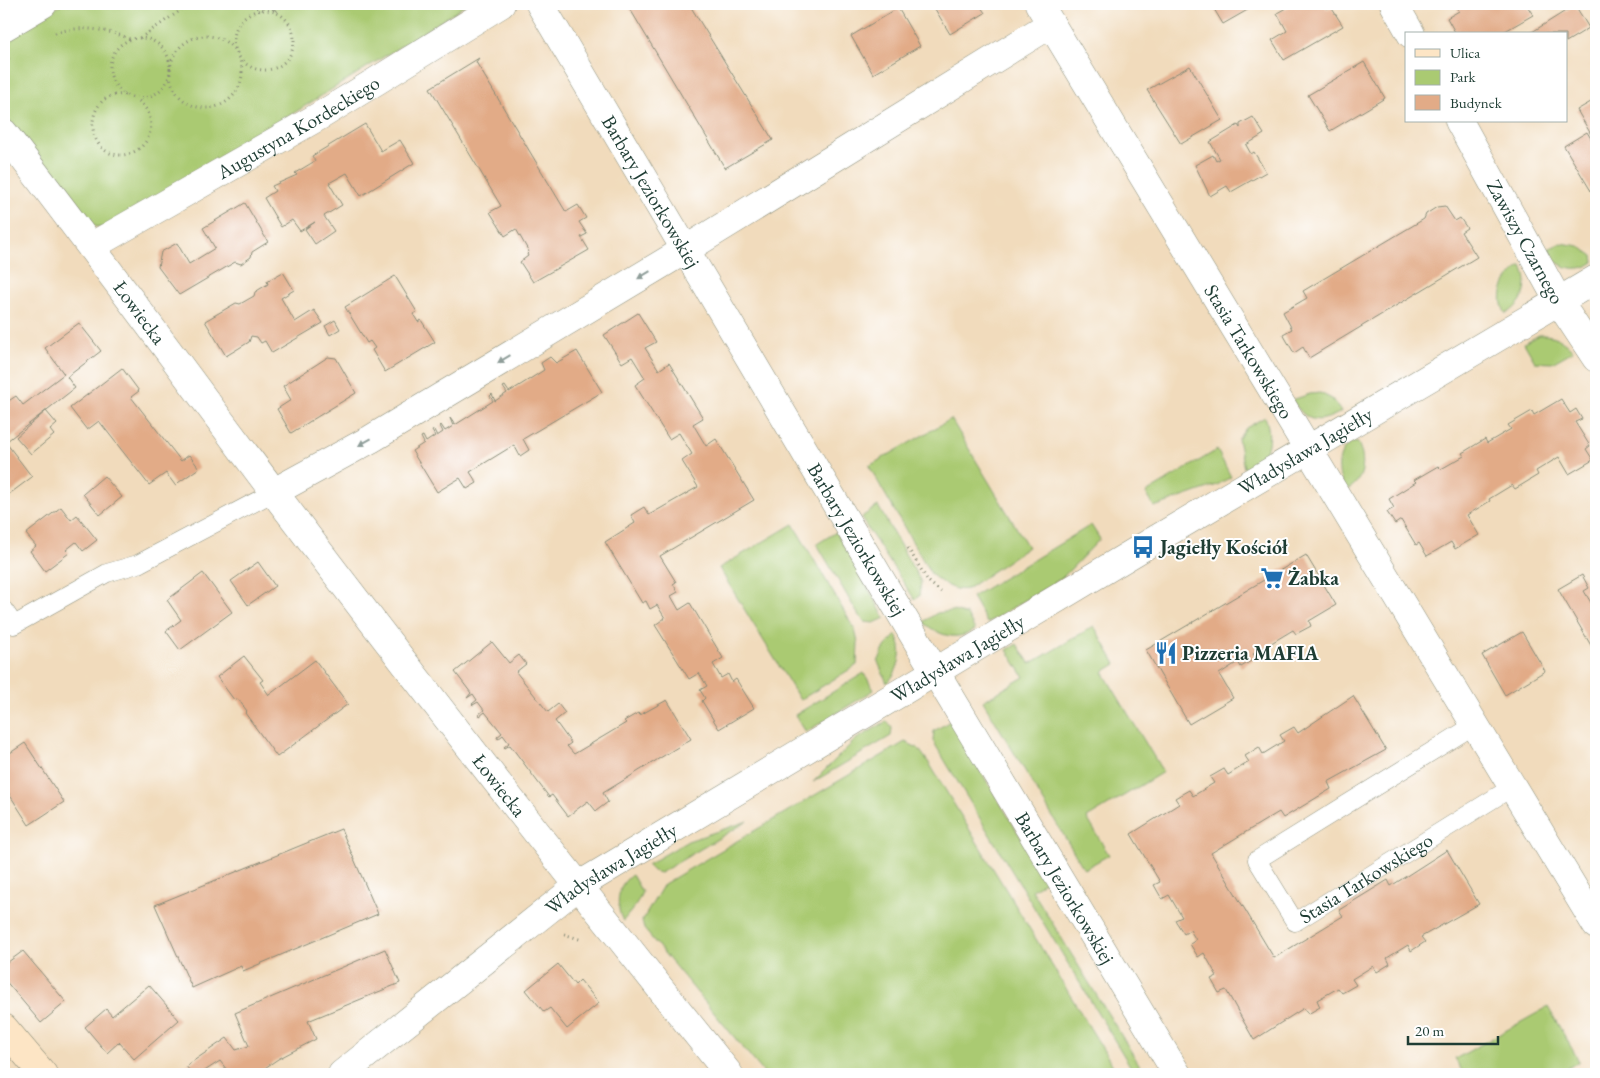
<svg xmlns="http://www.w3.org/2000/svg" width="1600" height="1078" font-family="'EB Garamond',serif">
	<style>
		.green { fill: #aaca72; stroke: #648453 }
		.building { fill: #e2ab87 }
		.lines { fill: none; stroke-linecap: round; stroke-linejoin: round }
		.lane-casing { stroke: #888c78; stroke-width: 19 }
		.street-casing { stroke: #888c78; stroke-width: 29 }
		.secondary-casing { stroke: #888c78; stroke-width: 29 }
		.path { stroke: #888c78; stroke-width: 3; stroke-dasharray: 1 4; stroke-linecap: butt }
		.lane { stroke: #fff; stroke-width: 18 }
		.street { stroke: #fff; stroke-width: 28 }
		.secondary { stroke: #fde5c5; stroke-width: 28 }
		.oneway { fill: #8f9e9a }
		.labels { text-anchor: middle; stroke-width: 4; stroke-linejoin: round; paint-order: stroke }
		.street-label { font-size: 20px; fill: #1f3d34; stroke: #fff }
		.poi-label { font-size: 20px; font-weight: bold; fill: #1f3d34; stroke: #fff; text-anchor: start }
	</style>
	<rect width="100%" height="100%" fill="#fff"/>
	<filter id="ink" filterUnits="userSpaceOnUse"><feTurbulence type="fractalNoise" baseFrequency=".02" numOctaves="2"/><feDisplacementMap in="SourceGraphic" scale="10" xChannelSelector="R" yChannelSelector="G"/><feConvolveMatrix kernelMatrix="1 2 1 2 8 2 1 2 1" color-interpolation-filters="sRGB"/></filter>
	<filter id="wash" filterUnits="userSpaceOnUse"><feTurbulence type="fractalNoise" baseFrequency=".0096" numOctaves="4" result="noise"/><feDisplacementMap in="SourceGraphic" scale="20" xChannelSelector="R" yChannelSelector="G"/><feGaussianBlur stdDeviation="1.12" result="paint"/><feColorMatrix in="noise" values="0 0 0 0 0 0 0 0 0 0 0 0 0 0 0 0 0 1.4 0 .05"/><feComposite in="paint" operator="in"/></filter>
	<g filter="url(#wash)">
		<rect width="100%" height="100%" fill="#f1dbbc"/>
		<g class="green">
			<path d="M63,4H466L454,13L113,226L103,228L87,225L4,115V38Z"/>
			<path d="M1561,243L1579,246L1593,256L1594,262C1578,274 1556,268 1546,250Z"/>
			<path d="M1522,266C1531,285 1524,304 1506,314C1495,296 1505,276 1522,266Z"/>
			<path d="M1539,335C1553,334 1565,340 1573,351L1552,363L1535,362L1524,343Z"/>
			<path d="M1320,393L1332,399L1341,412C1317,425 1306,422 1292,400L1310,394Z"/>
			<path d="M1265,417C1273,434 1269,467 1244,468L1238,439L1246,428Z"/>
			<path d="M951,419L1028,547L967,589C953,592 942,583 931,574L869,466Z"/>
			<path d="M1353,442L1358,443C1366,460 1365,482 1345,491C1337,475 1334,452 1353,442Z"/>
			<path d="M1217,450L1231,477L1217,485L1154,507L1146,493Z"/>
			<path d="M878,506L921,582L919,596L915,600L862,520L863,516Z"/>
			<path d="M793,524L855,630L858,642L857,665L800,700L719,568Z"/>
			<path d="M1091,525L1100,539L1062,578L987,623L972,597Z"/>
			<path d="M836,532L885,618L874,623L865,622L859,616L817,544Z"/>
			<path d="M953,611L967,615L975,630C956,642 938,635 923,622L937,613Z"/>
			<path d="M1094,626L1116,664L1103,672L1163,772L1087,818L1109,855L1084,869L983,701L1024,677L1007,650L1017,644L1030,664Z"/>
			<path d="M896,635C905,649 899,672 887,683L878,662L885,647Z"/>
			<path d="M864,673L874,690L806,732L795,715Z"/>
			<path d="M887,721L892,728L891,736L813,782L855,740Z"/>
			<path d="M950,721L1047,880L1032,890L1145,1074H1135L933,741L934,731Z"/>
			<path d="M905,742L918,748L929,763L1118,1074H765L644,929L642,921L664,884Z"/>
			<path d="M748,821L660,873L653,871L647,865L688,841Z"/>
			<path d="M632,875L642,892L636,905L623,921C615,906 617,884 632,875Z"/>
			<path d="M1548,1007L1579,1061L1559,1074H1464L1455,1059Z"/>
		</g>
		<g id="blocks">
			<g class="building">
				<path d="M627,4H689L773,140L725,168Z"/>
				<path d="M932,4H979L985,13L950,34Z"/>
				<path d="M1222,4H1258L1223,24L1214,9Z"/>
				<path d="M1293,4H1324L1327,9L1331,7L1343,26L1284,60L1272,40L1287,31L1277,13Z"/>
				<path d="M1455,4H1526L1533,15L1500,34H1456L1447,18L1459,11Z"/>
				<path d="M1575,5L1589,28L1566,42V34H1529Z"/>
				<path d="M898,8L920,46L873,74L851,36Z"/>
				<path d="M479,58L476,62L566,212L578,205L586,218L579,222L587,234L581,237L589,250L533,282L520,262L528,256L527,254L529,252L516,229L505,236L490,212L501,206L430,88Z"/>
				<path d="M1364,62L1385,98L1330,131L1308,95Z"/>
				<path d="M1190,66L1222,120L1181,144L1147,90Z"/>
				<path d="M1596,99V143L1577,110Z"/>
				<path d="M1253,117L1264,134L1246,145L1251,154L1254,152L1266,172L1231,192L1227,186L1210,196L1195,165L1213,155L1216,161L1220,159L1210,142L1238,125L1240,128V124Z"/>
				<path d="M365,124L381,151L400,140L414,163L361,196L347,173L329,183L342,205L324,216L334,231L315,244L305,229L315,222L300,231L292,220L281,227L264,198L275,191L272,186L297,175L295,173L315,161L312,156Z"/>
				<path d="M1587,132L1596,147V188L1591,191L1564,146Z"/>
				<path d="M245,203L268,242L252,252L251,257L241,264L235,262L179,295L158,267L161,252L177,243L189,264L215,248L203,228Z"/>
				<path d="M1445,206L1455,221L1460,218L1467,228L1461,232L1477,257L1309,358L1303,347L1294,353L1283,334L1292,329L1283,312L1307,298L1303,291L1424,219L1426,214L1437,207Z"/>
				<path d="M283,272L294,290L281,298L295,322L314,310L323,323L272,353L265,341L261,343L257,337L251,336L249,342L226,356L205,321L236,303L240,304L254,296L255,292L268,284L267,281Z"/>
				<path d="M395,276L417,312L413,314L418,322L421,320L435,342L385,372L372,350L375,348L370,341L367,343L345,307Z"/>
				<path d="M638,313L656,342L645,348L659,370L669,363L703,418L693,424L706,446L716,439L754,500L660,556L676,582L673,584L678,592L671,596L679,610L690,603L723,658L713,664L721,678L728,674L732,682L736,679L754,708L719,729L702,701L705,698L700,690L707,686L699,673L689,679L655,625L665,618L657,605L650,609L646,601L642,603L605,542L635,523L631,515L644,507L649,515L698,487L682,461L692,454L679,433L669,439L635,385L645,378L632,357L622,363L604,335Z"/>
				<path d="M335,320L340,329L330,335L325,326Z"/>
				<path d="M79,323L101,351L67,377L75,388L7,441L4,438V401L7,402L16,396L23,405L64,374L45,348Z"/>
				<path d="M577,351L602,392L523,439L529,450L520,456L514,445L470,472L477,483L467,489L460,478L437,492L412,451L424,443L421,437L423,436L426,442L435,436L432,431L434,430L437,436L443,432L440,426L441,425L445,431L453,426L450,418L455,425L493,401L490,396L492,394L495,401L507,393L503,387L505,386L509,392L522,384L544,370L541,363L550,357L556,363Z"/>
				<path d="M328,357L336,358L356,393L291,433L277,409L291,400L283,386Z"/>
				<path d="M122,368L139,391L131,397L181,461L189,455L199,468L175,485L166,473L149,485L99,421L87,430L70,408Z"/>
				<path d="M1561,399L1570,413L1576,409L1582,419L1575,422L1590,446L1586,449L1593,460L1569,474L1559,457L1536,471L1538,475L1515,489L1512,485L1489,499L1490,501L1467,515L1479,535L1455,549L1451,542L1427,556L1419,543L1416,545L1401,520L1395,524L1387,512L1394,508L1389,499L1416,482L1414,480L1438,466L1441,469L1464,456L1462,453L1485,439L1487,443L1511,429L1508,425L1532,411L1534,415Z"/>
				<path d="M46,411L57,424L50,430L54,435L31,454L16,437Z"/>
				<path d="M4,440L32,477L4,498Z"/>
				<path d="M104,476L122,497L100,515L83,494Z"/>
				<path d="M61,507L71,520L77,515L97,540L83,551L76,542L66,550L69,553L45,571L30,551L36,546L26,534Z"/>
				<path d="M1306,555L1336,605L1309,621L1311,626L1296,634L1293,630L1253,654L1256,658L1241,667L1238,662L1219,674L1233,698L1189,724L1146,650Z"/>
				<path d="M258,562L275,586L248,605L231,581Z"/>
				<path d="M203,573L232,612L180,650L166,631L181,620L167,600Z"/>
				<path d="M1582,575L1589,588L1584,591L1596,611V654L1558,589Z"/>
				<path d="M1522,632L1545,671L1505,695L1482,655Z"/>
				<path d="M492,642L509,663L519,655L526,664L516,672L548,712L558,704L565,713L555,721L571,743L567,746L574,754L626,723L624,721L638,713L640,715L667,700L691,739L603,793L608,802L596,811L588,801L568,816L552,795L549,797L510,745L505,748L504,747L509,743L503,735L498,739L497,737L502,733L485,712L480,716L479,714L484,710L478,702L473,705L472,704L477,700L473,694L467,698L471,693L455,672Z"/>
				<path d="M244,656L263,680L260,682L269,695L315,660L348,704L277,757L245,713L247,711L238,699L235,701L217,677Z"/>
				<path d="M1353,696L1386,750L1328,782L1331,789L1283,818L1279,812L1211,853L1274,958L1343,916L1339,910L1388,880L1391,886L1447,850L1479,904L1421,937L1425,942L1411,951L1408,945L1387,958L1390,964L1377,972L1373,966L1352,979L1356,985L1342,993L1338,988L1317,1000L1320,1007L1308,1014L1304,1008L1254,1040L1226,990L1219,993L1211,979L1217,976L1204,953L1198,957L1190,944L1196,940L1190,930L1184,934L1175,920L1182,917L1169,895L1162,899L1154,885L1160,882L1131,834L1179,804L1175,798L1189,790L1193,796L1214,783L1210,777L1224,769L1228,775L1249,762L1245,756L1259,747L1263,754L1284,741L1280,735L1294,727L1298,733Z"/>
				<path d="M25,743L64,802L29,825L4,786V757Z"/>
				<path d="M341,829L378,914L243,971L241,966L192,988L155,905Z"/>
				<path d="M385,949L400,983L308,1021L316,1039L278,1059L256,1074H230L220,1061L200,1074H192L186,1066L227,1038L236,1050L249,1046L235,1013Z"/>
				<path d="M23,951L66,1002L41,1023L4,979V965Z"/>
				<path d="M558,964L575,985L580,980L599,1003L567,1029L550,1008L544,1012L526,990Z"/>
				<path d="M149,985L179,1020L134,1059L119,1042L107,1053L85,1027L106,1009L112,1016Z"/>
			</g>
		</g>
	</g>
	<g filter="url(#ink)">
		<use href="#blocks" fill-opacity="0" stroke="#888c78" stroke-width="1"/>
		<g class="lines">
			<defs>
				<g id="lane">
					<path d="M4,610L14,625L107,573L138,564L274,492"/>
					<path id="s1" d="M1476,724L1257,860L1295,922L1514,786"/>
				</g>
				<g id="street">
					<path id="s2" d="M540,4L936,673L1177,1074"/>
					<path id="s3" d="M1039,4L1596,925"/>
					<path d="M1394,4L1411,34"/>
					<path d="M4,27L43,4"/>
					<path id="s4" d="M1459,121L1559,302L1596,358"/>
					<path id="s5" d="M4,133C96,251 183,372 273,491C422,688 574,882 729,1074"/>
					<path id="s6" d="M92,246L323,114L501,4"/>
					<path d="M274,492L371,439L685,250L1051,24"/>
					<path id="s7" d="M342,1074L578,886L1143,547L1596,279"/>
				</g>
				<path id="secondary" d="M4,1028L43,1074"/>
			</defs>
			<use href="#lane" class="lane-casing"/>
			<use href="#street" class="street-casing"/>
			<use href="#secondary" class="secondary-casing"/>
			<g class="path">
				<path d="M247,4L263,10"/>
				<path d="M272,4L274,12L284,4"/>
				<circle cx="264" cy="40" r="30"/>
				<path d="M55,33C80,25 106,29 130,39"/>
				<circle cx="206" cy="72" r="36"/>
				<path d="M140,38L190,4"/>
				<circle cx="140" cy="68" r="30"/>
				<path d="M4,61L12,56"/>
				<path d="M125,95C84,89 81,157 123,155C130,154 138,151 143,145C156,131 152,109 136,99"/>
				<path d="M908,548L928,581L941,592"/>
				<path d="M564,934L582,940"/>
			</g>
			<use href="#lane" class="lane"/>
			<use href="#street" class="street"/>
			<use href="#secondary" class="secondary"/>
		</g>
		<defs><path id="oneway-solid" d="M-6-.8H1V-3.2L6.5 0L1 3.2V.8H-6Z" transform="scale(1.25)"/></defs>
		<g class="oneway">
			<use href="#oneway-solid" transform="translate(644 275) rotate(149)"/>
			<use href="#oneway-solid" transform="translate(504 359) rotate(149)"/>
			<use href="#oneway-solid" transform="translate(365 442) rotate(151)"/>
		</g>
	</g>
	<defs>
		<symbol id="bus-bare" viewBox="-9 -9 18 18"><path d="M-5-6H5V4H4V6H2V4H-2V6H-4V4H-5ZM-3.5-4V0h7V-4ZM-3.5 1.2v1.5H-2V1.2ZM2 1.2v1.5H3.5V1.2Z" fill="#1f6fb2" stroke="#fff" stroke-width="2.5" paint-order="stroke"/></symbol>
		<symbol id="supermarket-bare" viewBox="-9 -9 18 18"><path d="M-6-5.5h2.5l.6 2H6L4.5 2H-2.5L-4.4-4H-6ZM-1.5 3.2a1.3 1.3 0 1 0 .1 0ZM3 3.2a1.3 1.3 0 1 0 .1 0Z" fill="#1f6fb2" stroke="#fff" stroke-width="2.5" paint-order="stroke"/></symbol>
		<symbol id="restaurant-bare" viewBox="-9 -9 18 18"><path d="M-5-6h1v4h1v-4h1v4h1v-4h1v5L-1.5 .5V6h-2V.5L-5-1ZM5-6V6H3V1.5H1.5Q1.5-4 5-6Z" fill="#1f6fb2" stroke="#fff" stroke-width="2.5" paint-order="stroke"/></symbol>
	</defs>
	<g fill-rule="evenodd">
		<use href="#bus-bare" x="1127" y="531" width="32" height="32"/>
		<use href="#supermarket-bare" x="1256" y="562" width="32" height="32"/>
		<use href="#restaurant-bare" x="1150" y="637" width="32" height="32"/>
	</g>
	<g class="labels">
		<g class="street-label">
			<text dy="7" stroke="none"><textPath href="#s6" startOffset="238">Augustyna Kordeckiego</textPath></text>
			<text dy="7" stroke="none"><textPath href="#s2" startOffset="218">Barbary Jeziorkowskiej</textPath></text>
			<text dy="7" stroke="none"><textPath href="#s4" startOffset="138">Zawiszy Czarnego</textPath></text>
			<text dy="7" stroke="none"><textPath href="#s5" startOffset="225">Łowiecka</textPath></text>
			<text dy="7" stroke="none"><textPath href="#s3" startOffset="406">Stasia Tarkowskiego</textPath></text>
			<text dy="7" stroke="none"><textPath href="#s7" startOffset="1149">Władysława Jagiełły</textPath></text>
			<text dy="7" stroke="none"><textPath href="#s2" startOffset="622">Barbary Jeziorkowskiej</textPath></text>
			<text dy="7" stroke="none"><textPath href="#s7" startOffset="744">Władysława Jagiełły</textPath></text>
			<text dy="7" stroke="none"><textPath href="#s5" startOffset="819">Łowiecka</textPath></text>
			<text dy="7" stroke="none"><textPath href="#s7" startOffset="339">Władysława Jagiełły</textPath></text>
			<text dy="7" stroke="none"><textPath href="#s1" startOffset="414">Stasia Tarkowskiego</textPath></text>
			<text dy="7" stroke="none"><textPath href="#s2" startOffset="1028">Barbary Jeziorkowskiej</textPath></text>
		</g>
		<g class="poi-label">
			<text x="1160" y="554">Jagiełły Kościół</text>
			<text x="1288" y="585">Żabka</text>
			<text x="1182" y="660">Pizzeria MAFIA</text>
		</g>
	</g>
	<rect width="1600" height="1078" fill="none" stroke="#fff" stroke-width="20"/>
	<rect x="1405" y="32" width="162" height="90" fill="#ffffff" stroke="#a5b1ae"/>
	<rect x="1415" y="49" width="25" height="8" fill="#fde5c5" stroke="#a5b1ae"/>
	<text x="1450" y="58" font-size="15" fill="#1f3d34">Ulica</text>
	<rect x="1415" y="70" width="25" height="15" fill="#aaca72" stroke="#a5b1ae"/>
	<text x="1450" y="82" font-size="15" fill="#1f3d34">Park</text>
	<rect x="1415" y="95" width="25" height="15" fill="#e2ab87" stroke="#a5b1ae"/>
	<text x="1450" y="108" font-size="15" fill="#1f3d34">Budynek</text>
	<path d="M1408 1036v8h90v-8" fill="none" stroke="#1f3d34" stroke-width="2.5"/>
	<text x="1415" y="1036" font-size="15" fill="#1f3d34" stroke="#ffffff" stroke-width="4" paint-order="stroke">20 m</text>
</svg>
